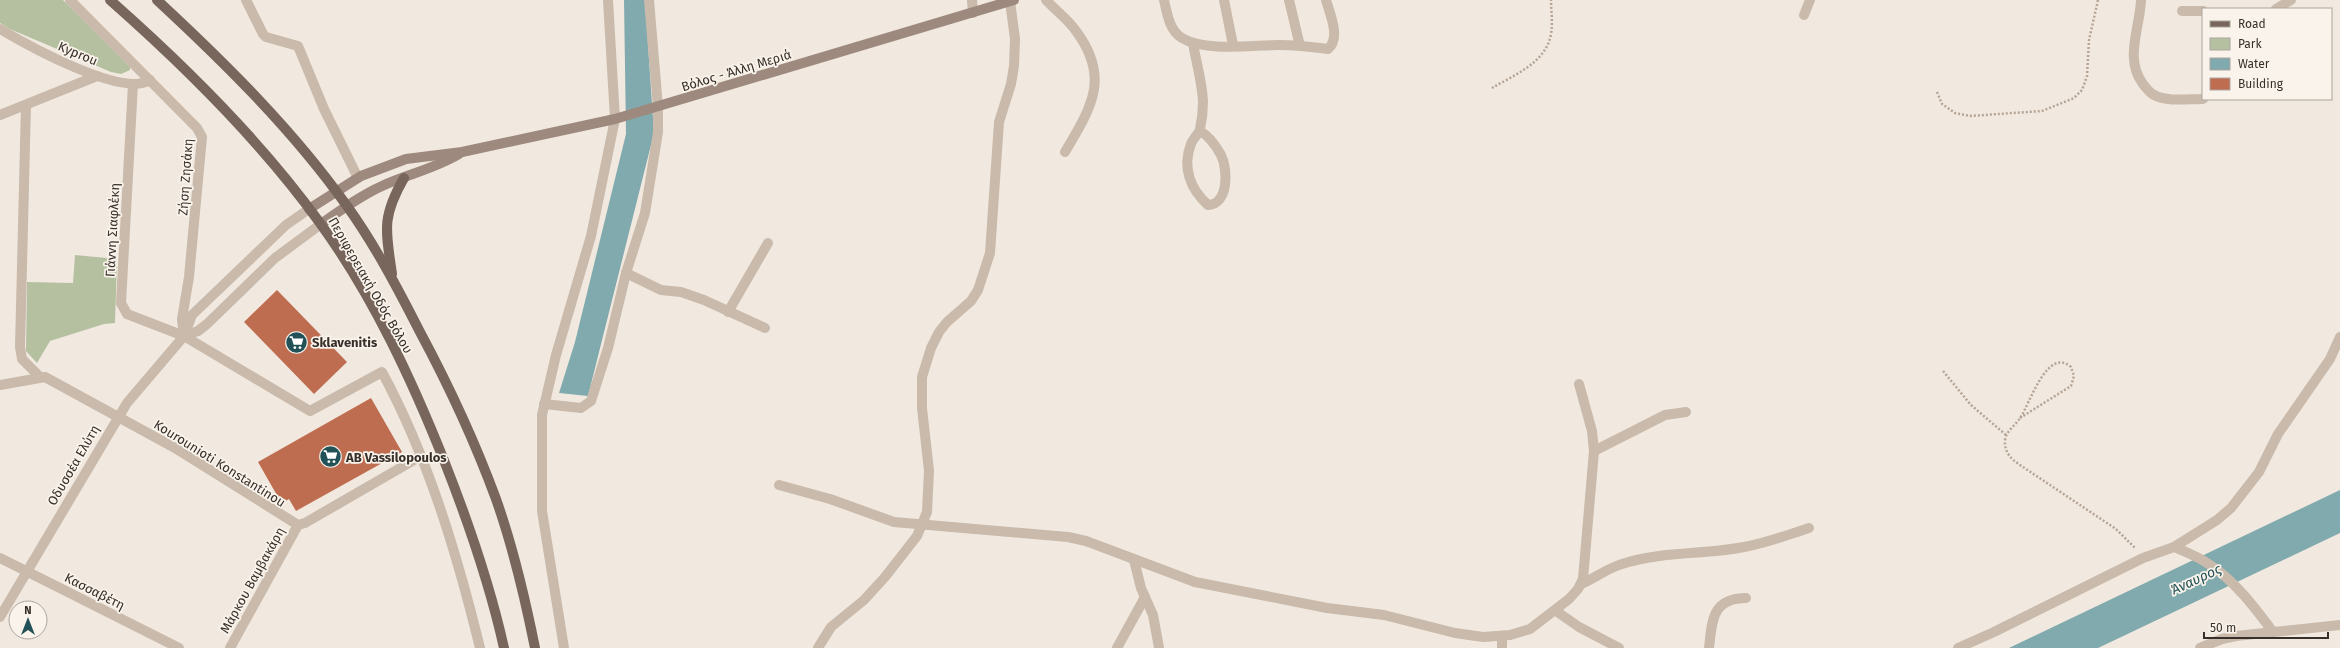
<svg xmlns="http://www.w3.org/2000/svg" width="2340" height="648" font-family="'Fira Sans',sans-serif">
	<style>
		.green { fill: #b4c0a0 }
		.water { fill: #80aaad }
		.building { fill: #bf6d50 }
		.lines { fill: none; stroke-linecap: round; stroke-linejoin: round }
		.path { stroke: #b5a496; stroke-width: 2.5; stroke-dasharray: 2 2; stroke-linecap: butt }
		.service { stroke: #c9baab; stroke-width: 10 }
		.minor { stroke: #c9baab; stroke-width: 10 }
		.tertiary { stroke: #c9baab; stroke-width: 10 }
		.secondary { stroke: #9d897d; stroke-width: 10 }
		.primary { stroke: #78665c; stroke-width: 10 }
		.labels { text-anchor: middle; stroke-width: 3.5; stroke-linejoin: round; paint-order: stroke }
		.street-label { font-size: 13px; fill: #372f2a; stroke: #f9f3eb }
		.poi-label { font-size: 13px; font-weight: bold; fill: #372f2a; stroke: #f9f3eb; text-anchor: start }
		.water-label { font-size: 14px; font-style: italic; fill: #225257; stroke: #f9f3eb }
	</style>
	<rect width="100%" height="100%" fill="#f1e9df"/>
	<g class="green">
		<path d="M0,0H63L130,67V70L121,74L111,72L10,29L0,23Z"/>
		<path d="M75,255L117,259L115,323L104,324L50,341L37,363L26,351L27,282L73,283Z"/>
	</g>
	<g class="water">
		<path d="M624,0H645L654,133L588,396L559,393L575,342L626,134Z"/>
		<path d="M2340,490V533L2098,648H2009Z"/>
	</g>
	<g class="building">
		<path d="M277,290L347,362L314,394L244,322Z"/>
		<path d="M371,398L402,452L296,511L289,499L284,502L280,496L278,497L258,462Z"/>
	</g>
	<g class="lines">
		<g class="path">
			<path d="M1492,88C1514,75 1546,63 1551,34C1553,23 1551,11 1551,0"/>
			<path d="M1937,92L1942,104L1955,113L1970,116L2042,111L2074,98L2082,90L2087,76L2089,40L2098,0"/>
			<path d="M1943,371L1971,405L2006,435"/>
			<path d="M2020,418L2071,386L2074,376L2071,367C2047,346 2030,404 2020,418C2016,425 2006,431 2005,440C2004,452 2011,459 2020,465L2116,529L2135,548"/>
		</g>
		<g class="service">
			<path d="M246,0L263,34L266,37L298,46L324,109L358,178"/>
			<path d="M972,0L973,13"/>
			<path d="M1046,0C1056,11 1068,19 1076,31C1111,78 1091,108 1065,152"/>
			<path d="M1164,0C1167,13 1169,30 1182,38C1205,52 1252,45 1279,45C1295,45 1312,47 1328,49C1341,38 1330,14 1326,0"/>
			<path d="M1224,0L1233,45"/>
			<path d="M1289,0L1300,46"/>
			<path d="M2276,9L2291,0"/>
			<path d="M2182,11H2203"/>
			<path d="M1804,15L1810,0"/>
			<path d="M1193,43C1196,62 1202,81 1203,101C1203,110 1202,120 1200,129C1199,134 1193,138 1191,144C1182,167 1190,189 1208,205C1229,204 1228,169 1221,155C1216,146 1209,136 1200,131"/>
			<path d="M1134,560L1141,588L1153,615L1159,648"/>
			<path d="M1581,584C1595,578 1608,568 1622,564C1662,551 1704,555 1744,547C1767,543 1787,535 1809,528"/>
			<path d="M1502,637V648"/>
			<path d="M1117,648L1145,597"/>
		</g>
		<g class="minor">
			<path d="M70,0L197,128L202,137L189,277L182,319L184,336L310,411L382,372C428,457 457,554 480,648"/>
			<path d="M2141,0C2140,28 2124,59 2143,84C2146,88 2150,93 2154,95C2167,102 2188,99 2203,99"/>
			<path d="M26,105L20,347L22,359L40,377"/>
			<path d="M0,115L97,76"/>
			<path d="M626,273L661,290L681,292L704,300L765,328"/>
			<path d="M728,312L768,243"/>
			<path d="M0,385L45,377L175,448L298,525L305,523L421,456"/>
			<path d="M544,404L581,408L591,401L608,348L626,273L645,213L658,132V107L649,0"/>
			<path d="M1594,451L1665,415L1686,412"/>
			<path d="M779,485L830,499L894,522L1068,537L1086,541L1195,582L1327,608L1384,615L1455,633L1483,637L1510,635L1530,629L1569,599L1578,589L1583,579L1594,451L1592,431L1579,384"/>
			<path d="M2174,547C2186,552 2199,557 2210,565C2236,582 2255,608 2273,632"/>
			<path d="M26,571L179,648"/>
			<path d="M1556,611L1579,627L1619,648"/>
			<path d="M230,648L298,525"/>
			<path d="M564,648L542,511V415L556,355L591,236L615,119L608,0"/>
			<path d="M818,648L831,627L864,600L885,577L917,536L927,512L929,471L922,408V377L931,348L939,332L947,322L971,301L978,290L990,253L999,122L1011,84L1014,66L1015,39L1010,1"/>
			<path d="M1709,648C1712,621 1712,598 1746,598"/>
			<path d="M1958,648L1994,632L2143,558L2174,547L2217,520L2231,508L2259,472L2278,434L2330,359L2340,337"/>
			<path d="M2200,648L2222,639L2236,636L2340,625"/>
		</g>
		<g class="tertiary">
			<path d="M0,29C27,45 122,98 150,80"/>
			<path d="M133,84L121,303L127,314L184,336"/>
			<path d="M184,336L192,315L286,225L309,209"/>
			<path d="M0,558L26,571"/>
			<path d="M0,617L127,403L184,336L198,331L207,324L275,258L321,224"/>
		</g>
		<g class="secondary">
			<path d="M309,209L361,176L406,159L462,152L615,119L1014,0"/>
			<path d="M321,224C341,210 360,196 382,186C408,174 434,169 459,154"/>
		</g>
		<g class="primary">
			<path d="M110,0C186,67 261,141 320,223C373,296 412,380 445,463C469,524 490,585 504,648"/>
			<path d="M157,0C225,63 293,130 347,206C375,245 398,289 420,332C449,386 475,442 496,499C513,547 525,598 535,648"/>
			<path d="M392,274C386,231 381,218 404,178"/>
		</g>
	</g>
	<defs>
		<symbol id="supermarket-disc" viewBox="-11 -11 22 22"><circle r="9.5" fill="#225257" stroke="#f9f3eb"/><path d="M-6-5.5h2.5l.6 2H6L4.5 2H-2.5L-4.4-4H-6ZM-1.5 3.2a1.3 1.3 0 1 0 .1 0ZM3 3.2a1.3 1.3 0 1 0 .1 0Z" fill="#fff"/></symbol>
	</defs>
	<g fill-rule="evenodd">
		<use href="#supermarket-disc" x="284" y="330" width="25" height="25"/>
		<use href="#supermarket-disc" x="318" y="444" width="25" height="25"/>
	</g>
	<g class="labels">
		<g class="street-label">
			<text transform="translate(78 53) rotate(23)" y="5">Kyprou</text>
			<text transform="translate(736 70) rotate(-17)" y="5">Βόλος - Άλλη Μεριά</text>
			<text transform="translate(185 177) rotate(-86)" y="5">Ζήση Ζησάκη</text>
			<text transform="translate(112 230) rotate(-87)" y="5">Γιάννη Σιαφλέκη</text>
			<text transform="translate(371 285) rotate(60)" y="5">Περιφερειακή Οδός Βόλου</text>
			<text transform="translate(220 463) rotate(32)" y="5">Kourounioti Konstantinou</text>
			<text transform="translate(73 465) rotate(-60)" y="5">Οδυσσέα Ελύτη</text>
			<text transform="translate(252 580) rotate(-61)" y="5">Μάρκου Βαμβακάρη</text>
			<text transform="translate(95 591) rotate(27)" y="5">Κασσαβέτη</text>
		</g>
		<g class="poi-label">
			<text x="312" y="347">Sklavenitis</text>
			<text x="346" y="462">AB Vassilopoulos</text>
		</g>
		<g class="water-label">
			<text transform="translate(2196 579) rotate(-25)" y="5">Άναυρος</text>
		</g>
	</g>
	<rect x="2202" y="8" width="130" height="92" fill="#f9f3eb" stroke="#aba59e"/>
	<rect x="2210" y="21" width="20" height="6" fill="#78665c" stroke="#aba59e"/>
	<text x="2238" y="28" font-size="12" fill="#372f2a">Road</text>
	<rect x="2210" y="38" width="20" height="12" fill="#b4c0a0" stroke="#aba59e"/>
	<text x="2238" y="48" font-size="12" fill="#372f2a">Park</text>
	<rect x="2210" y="58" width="20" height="12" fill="#80aaad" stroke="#aba59e"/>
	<text x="2238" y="68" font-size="12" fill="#372f2a">Water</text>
	<rect x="2210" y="78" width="20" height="12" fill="#bf6d50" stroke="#aba59e"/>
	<text x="2238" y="88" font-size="12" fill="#372f2a">Building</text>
	<g transform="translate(28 620)"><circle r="19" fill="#f9f3eb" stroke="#aba59e"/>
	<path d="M0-3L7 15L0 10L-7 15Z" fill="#225257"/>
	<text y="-6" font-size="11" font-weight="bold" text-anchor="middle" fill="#372f2a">N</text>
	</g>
	<path d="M2204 632v6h124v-6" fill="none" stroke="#372f2a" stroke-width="2"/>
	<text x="2210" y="632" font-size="12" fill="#372f2a" stroke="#f9f3eb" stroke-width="3" paint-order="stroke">50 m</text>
</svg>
